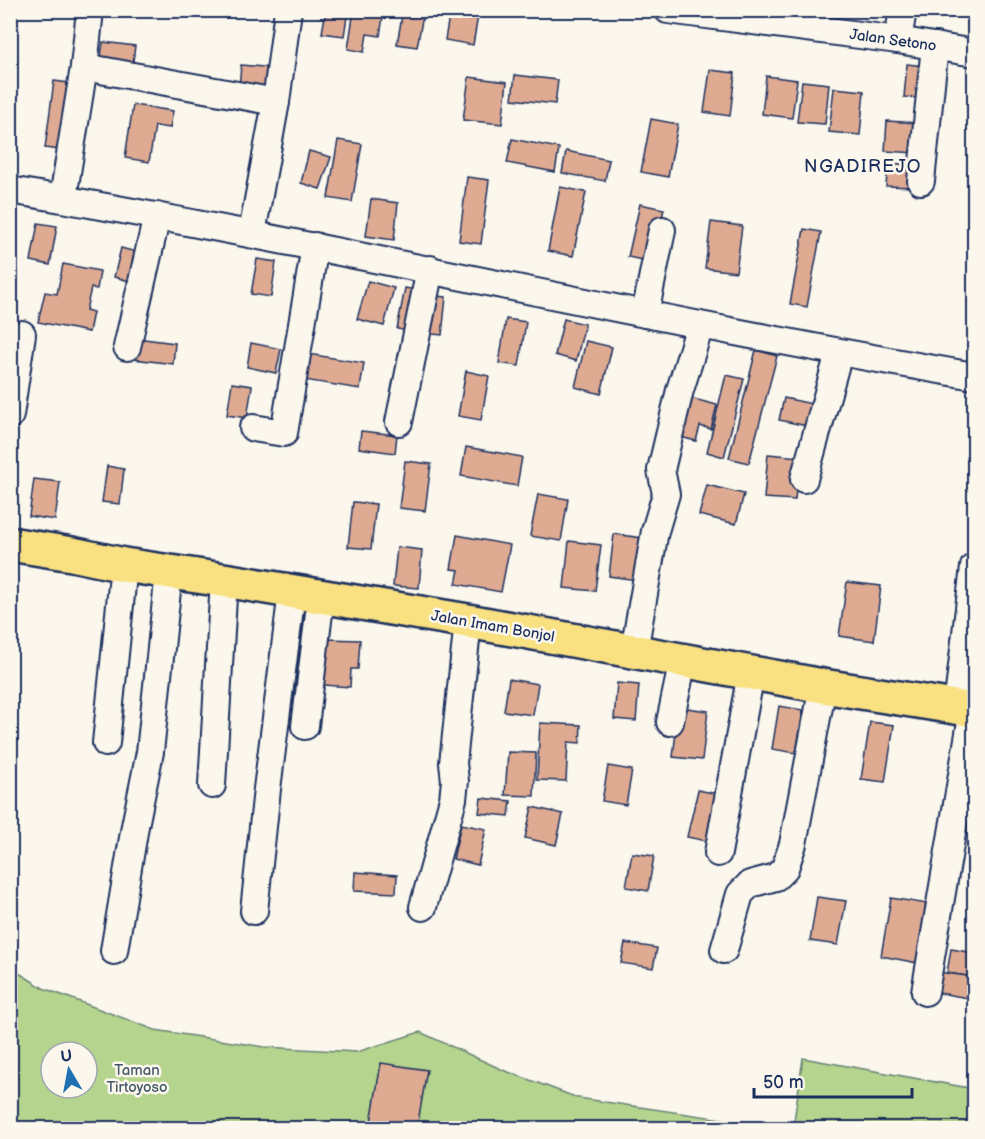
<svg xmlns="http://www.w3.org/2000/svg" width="985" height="1139" font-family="'Balsamiq Sans',sans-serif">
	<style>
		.green { fill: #b5d48d; stroke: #688276; stroke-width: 1.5; fill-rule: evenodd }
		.building { fill: #deab92; stroke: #1b2f5e; stroke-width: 1.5 }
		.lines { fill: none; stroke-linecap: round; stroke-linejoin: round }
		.minor-casing { stroke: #1b2f5e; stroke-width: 30 }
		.major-casing { stroke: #1b2f5e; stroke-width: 38 }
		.minor { stroke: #fbf7ec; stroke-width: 26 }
		.major { stroke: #f9e181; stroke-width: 33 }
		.labels { text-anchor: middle; stroke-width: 5; stroke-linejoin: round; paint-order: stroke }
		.street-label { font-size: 15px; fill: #1b2f5e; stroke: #fbf7ec }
		.park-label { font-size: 15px; fill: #42586a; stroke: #fbf7ec }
		.quarter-label { font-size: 18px; letter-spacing: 1.5px; fill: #1b2f5e; stroke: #fbf7ec }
	</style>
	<rect width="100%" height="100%" fill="#fbf7ec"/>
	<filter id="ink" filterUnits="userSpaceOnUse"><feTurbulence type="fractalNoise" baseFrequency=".0167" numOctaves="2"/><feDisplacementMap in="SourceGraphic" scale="12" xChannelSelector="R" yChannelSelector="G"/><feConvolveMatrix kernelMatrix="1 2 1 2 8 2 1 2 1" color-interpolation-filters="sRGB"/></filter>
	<g filter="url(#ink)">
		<g class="green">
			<path d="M11,968L43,988L155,1030L264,1047L357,1052L420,1032L503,1070L578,1098L783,1128H11ZM51,1052H87V1088H51Z"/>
			<path d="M803,1058L974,1089V1128H793Z"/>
		</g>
		<g class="building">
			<path d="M326,10H348L344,36L322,33Z"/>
			<path d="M354,10H384L380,36L367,34L364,52L348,49Z"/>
			<path d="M403,10H424L417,47L397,44Z"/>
			<path d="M450,10H479L473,45L445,40Z"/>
			<path d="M103,42L135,46L132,69L100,64Z"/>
			<path d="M907,64L924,66L922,98L904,97Z"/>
			<path d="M241,65L274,68L272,92L239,88Z"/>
			<path d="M710,70L735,73L730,116L704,112Z"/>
			<path d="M515,75L558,80L555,104L512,99Z"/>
			<path d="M766,76L797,80L792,118L762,114Z"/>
			<path d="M469,77L507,82L502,124L463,120Z"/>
			<path d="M54,81L77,84L69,151L45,148Z"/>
			<path d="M802,81L829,84L825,124L797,122Z"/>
			<path d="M834,88L864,91L860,135L829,132Z"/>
			<path d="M133,105L173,111L170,128L155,126L149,162L125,158Z"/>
			<path d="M651,119L678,124L668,177L641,172Z"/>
			<path d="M887,121L919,123L917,153L885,151Z"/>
			<path d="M512,139L559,148L555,172L507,163Z"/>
			<path d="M338,140L362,144L352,202L328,198Z"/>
			<path d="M309,151L331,157L320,189L301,183Z"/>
			<path d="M566,151L609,160L605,181L562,173Z"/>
			<path d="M888,163L916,165L915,187L886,186Z"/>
			<path d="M467,177L489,180L481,244L459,241Z"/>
			<path d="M560,187L586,192L573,256L548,251Z"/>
			<path d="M371,199L398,203L394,240L366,236Z"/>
			<path d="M640,204L664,209L652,262L628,257Z"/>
			<path d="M711,222L742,226L736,272L705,268Z"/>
			<path d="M38,223L57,226L50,265L31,261Z"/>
			<path d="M804,229L821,232L807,307L790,304Z"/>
			<path d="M121,248L140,253L133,282L114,277Z"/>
			<path d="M257,259L276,262L271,297L251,294Z"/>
			<path d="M63,264L100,271L97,289L91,288L86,310L93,312L89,332L38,322L45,292L57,294Z"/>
			<path d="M368,281L394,288L384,326L357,319Z"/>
			<path d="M405,288L421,291L413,332L397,329Z"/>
			<path d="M427,295L446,297L442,335L423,333Z"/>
			<path d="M506,319L526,322L519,366L499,363Z"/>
			<path d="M564,319L585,324L576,361L555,355Z"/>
			<path d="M136,338L175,343L173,364L134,359Z"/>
			<path d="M586,341L612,347L601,394L575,387Z"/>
			<path d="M251,343L281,349L276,373L247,367Z"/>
			<path d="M756,350L777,356L749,463L729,458Z"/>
			<path d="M302,353L364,363L360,389L298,379Z"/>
			<path d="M466,371L489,376L481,420L458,416Z"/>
			<path d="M726,375L744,379L724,457L707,452Z"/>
			<path d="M232,383L252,386L247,418L227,415Z"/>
			<path d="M682,396L717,405L711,429L700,426L696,441L672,435Z"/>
			<path d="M784,398L817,405L812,427L779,420Z"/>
			<path d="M361,431L397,435L395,453L359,448Z"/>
			<path d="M466,447L522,457L517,486L461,476Z"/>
			<path d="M768,454L799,457L795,500L764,498Z"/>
			<path d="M405,461L431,464L425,511L399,508Z"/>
			<path d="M107,466L124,469L120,504L102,502Z"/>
			<path d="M34,479L60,482L55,520L29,516Z"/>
			<path d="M707,485L744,494L736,524L699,515Z"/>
			<path d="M538,494L568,499L561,541L530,536Z"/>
			<path d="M353,502L376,504L371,549L348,547Z"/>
			<path d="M614,534L642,538L637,580L609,576Z"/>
			<path d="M457,535L510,545L501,592L456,584L459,570L451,569Z"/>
			<path d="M569,541L601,545L595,591L564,588Z"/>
			<path d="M397,547L422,550L419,588L393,586Z"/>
			<path d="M847,582L881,586L874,641L839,636Z"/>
			<path d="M326,639L360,640L358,669H351L350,687L324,685Z"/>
			<path d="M509,679L538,684L533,715L504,711Z"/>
			<path d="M617,683L639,685L636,721L614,719Z"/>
			<path d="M779,706L803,710L796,753L772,749Z"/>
			<path d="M679,707L708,711L702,760L673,757Z"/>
			<path d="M870,722L894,725L885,782L861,779Z"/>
			<path d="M540,723L581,725L580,743L568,742L566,781L537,780Z"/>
			<path d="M508,752L536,753L534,796L505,795Z"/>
			<path d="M608,766L632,770L626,805L602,801Z"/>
			<path d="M698,790L722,795L712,842L687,837Z"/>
			<path d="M481,798L511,801L509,816L479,813Z"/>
			<path d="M532,807L563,814L556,845L525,838Z"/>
			<path d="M461,824L486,829L478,865L453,859Z"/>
			<path d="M632,853L654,856L648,891L626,887Z"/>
			<path d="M355,872L397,875L396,893L354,891Z"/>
			<path d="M817,897L846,901L838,945L810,941Z"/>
			<path d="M891,898L928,904L918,963L881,956Z"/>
			<path d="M625,943L657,948L653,968L621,963Z"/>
			<path d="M951,949L974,953V977L947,973Z"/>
			<path d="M938,972L974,977V999L934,992Z"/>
			<path d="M381,1063L427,1070L417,1128H370Z"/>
		</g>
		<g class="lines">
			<defs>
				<g id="minor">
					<path d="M668,10L898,40L974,53"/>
					<path d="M898,40L903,10"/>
					<path d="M84,67L276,102"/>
					<path d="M921,181L935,46"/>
					<path d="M10,190C333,245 652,321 974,376"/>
					<path d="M63,198L84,67L90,10"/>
					<path d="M252,233L276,102L288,10"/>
					<path d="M645,314L662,230"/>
					<path d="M127,347L157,216"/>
					<path d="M10,415L22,334"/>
					<path d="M399,422L430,269"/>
					<path d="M253,428L284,433L315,246"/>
					<path d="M804,479L839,353"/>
					<path d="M634,651L655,531L666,494L661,470L680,390L700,326"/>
					<path d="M957,707L974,567"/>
					<path d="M670,722L683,660"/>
					<path d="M305,726L321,597"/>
					<path d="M106,743L124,565"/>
					<path d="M212,785L224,580"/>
					<path d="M718,853L751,673"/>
					<path d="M423,907L453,799L455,781L453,763L468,621"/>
					<path d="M254,911L267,789L292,592"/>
					<path d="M724,950L740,894L750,884L776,877L785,868L793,844L823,686"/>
					<path d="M114,951L135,826L150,752L169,572"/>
					<path d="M925,992L973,710"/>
				</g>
				<path id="major" d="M10,544L72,554L124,565L230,581L468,621L823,686L974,710"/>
			</defs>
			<use href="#minor" class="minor-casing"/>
			<use href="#major" class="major-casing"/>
			<use href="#minor" class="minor"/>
			<use href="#major" class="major"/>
		</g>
	</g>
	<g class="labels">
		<g class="street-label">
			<text transform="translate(893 40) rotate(8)" y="5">Jalan Setono</text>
			<text transform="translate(493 626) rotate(10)" y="5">Jalan Imam Bonjol</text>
		</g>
		<g class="park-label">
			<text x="137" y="1075">Taman<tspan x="137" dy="17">Tirtoyoso</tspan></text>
		</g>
		<g class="quarter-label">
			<text x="863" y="172">NGADIREJO</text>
		</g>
	</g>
	<rect width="985" height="1139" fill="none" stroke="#fbf7ec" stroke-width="36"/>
	<rect x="18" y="18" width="949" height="1103" fill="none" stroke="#1b2f5e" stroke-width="2" filter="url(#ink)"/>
	<g transform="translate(69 1070) rotate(350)"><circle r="28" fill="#fbf7ec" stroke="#a1a7b3" stroke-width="1.5"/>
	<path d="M0-4.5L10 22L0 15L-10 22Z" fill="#1f6fb2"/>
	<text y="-9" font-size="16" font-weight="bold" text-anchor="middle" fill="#1b2f5e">U</text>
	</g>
	<path d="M754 1088v9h158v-9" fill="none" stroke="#1b2f5e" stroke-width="3"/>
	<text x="763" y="1088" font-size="18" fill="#1b2f5e" stroke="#fbf7ec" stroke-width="4.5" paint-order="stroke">50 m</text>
</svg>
